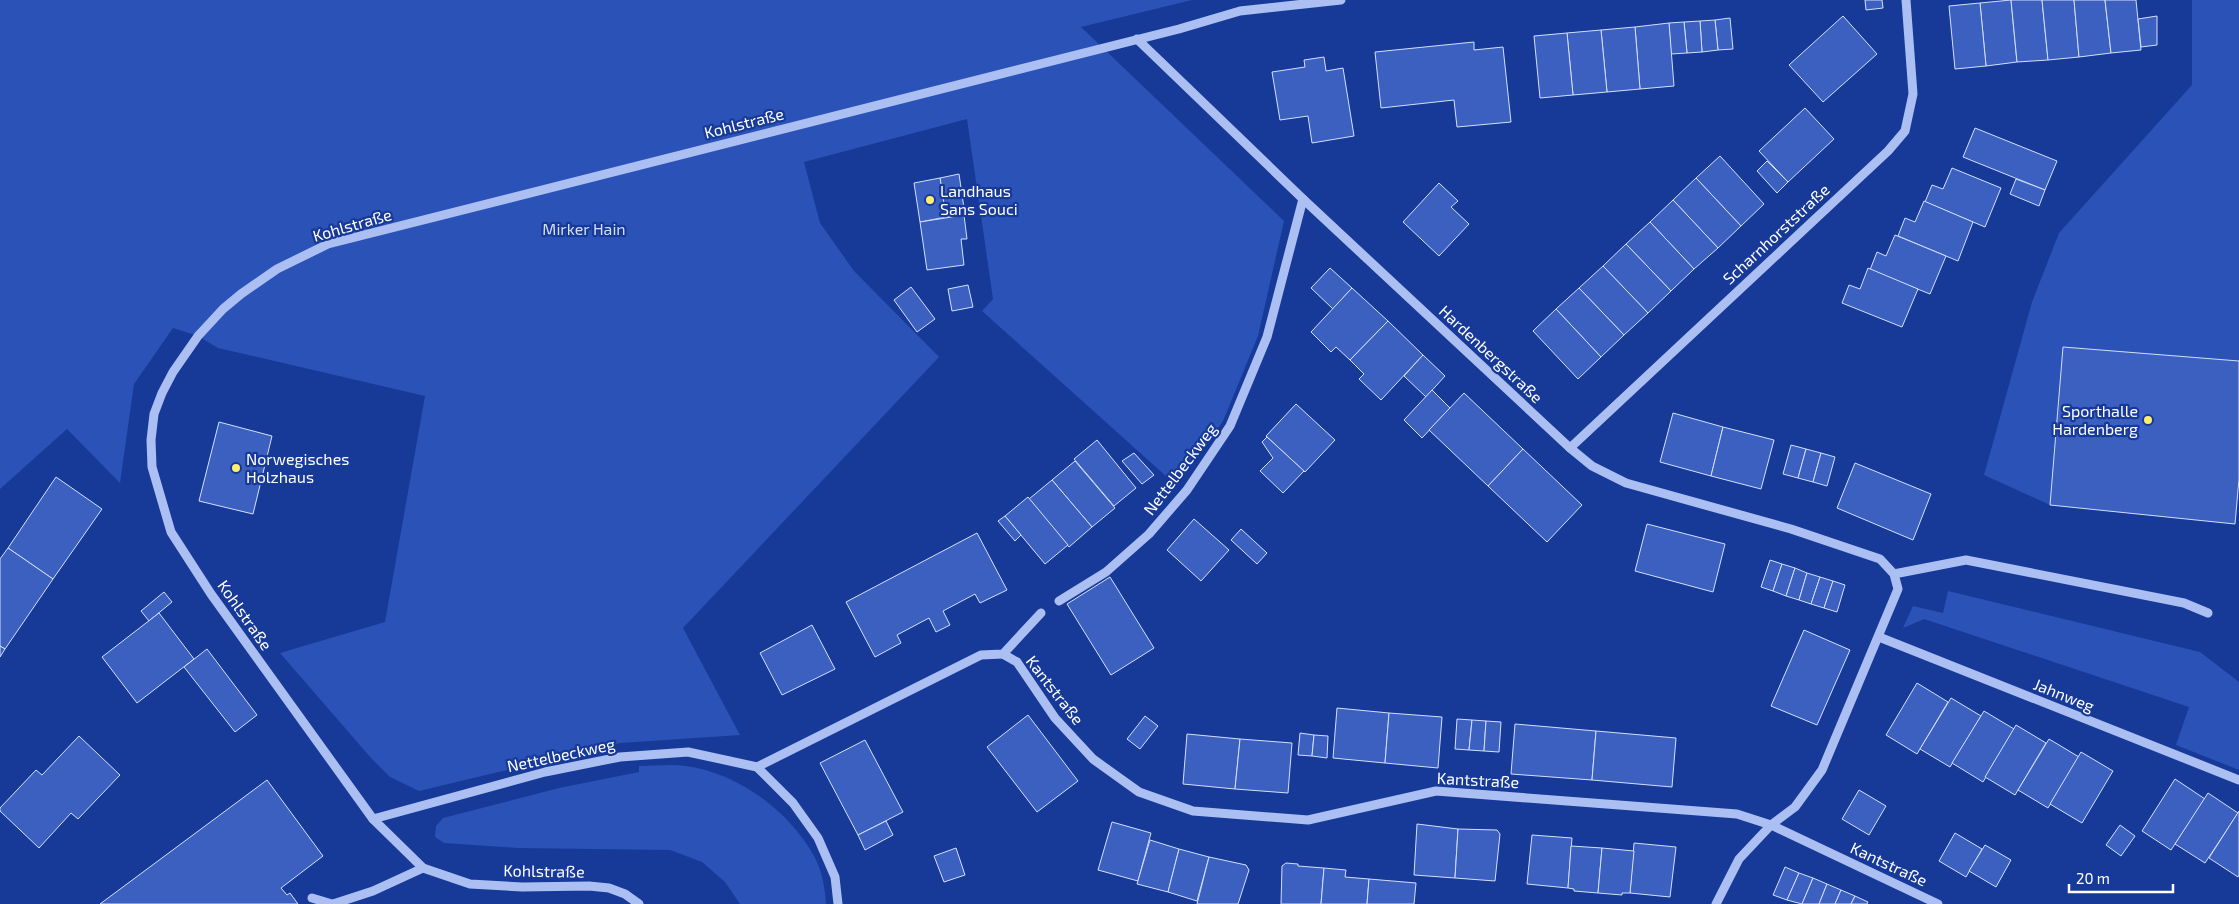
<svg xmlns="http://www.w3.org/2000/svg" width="2239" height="904" font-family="'Exo 2',sans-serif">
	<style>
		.green { fill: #2a52b7 }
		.building { fill: #3b60bf; stroke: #d3dffc }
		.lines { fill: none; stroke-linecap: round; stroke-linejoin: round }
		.minor { stroke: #abbff2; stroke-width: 9 }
		.poi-dot { fill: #ffee6c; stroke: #173a99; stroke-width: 2 }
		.labels { text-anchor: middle; stroke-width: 4.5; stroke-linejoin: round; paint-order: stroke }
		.street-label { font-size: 16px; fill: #fff; stroke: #173a99 }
		.poi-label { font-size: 16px; fill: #fff; stroke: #173a99; text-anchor: start }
		.park-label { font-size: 16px; fill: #d3dffc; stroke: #173a99 }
	</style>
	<rect width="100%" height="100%" fill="#173a99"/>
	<g class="green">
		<path d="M0,0H1192L1081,27L1284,221L1258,336L1223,421L1177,486L982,311L993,299L967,119L804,162L820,223L854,271L939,357L683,628L740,735L620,743L419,791L390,777L371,758L280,653L385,622L425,396L218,348L198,336L173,328L134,384L120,483L67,429L0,489Z"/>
		<path d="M2192,0H2239V361L2063,347L2050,505L1984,475L2032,302L2059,233L2192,85Z"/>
		<path d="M1948,591L2200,652L2239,682V770L2176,745L2189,707L1924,619L1903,628L1913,606L1943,613Z"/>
		<path d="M639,766C654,766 671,764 686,766C738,773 789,811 814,856C822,870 825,888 826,904H740L725,882L702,862L670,850L518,848L444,843L435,837L436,826L443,818L559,788L639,772Z"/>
	</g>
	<g class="building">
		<path d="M1865,0H1882L1883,8L1866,10Z"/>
		<path d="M2011,0L2017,62L1986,66L1980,3Z"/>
		<path d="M2011,0H2042L2048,60L2017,62Z"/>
		<path d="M2042,0H2074L2079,57L2048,60Z"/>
		<path d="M2074,0H2105L2111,53L2079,57Z"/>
		<path d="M2105,0H2136L2141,50L2111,53Z"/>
		<path d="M1980,3L1986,66L1955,69L1949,6Z"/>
		<path d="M1843,16L1877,54L1823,102L1789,65Z"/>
		<path d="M2157,16V45L2141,47L2138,19Z"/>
		<path d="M1730,18L1733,49L1718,50L1715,20Z"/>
		<path d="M1715,20L1718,50L1702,52L1700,21Z"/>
		<path d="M1700,21L1702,52L1687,53L1684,22Z"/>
		<path d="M1684,22L1687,53L1671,54L1669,23Z"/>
		<path d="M1669,23L1674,86L1640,89L1635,27Z"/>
		<path d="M1635,27L1640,89L1607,92L1601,30Z"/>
		<path d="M1601,30L1607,92L1573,95L1567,33Z"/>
		<path d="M1567,33L1573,95L1540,98L1534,36Z"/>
		<path d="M1474,42V50L1503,47L1511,122L1457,127L1454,100L1381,108L1375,52Z"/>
		<path d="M1324,57L1326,71L1343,68L1354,136L1312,143L1308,116L1280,120L1272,72L1305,67L1304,60Z"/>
		<path d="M1805,108L1834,139L1788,182L1759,151Z"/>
		<path d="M1975,128L2057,161L2045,190L1963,157Z"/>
		<path d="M1720,156L1764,204L1741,226L1696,178Z"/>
		<path d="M1767,161L1788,182L1777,193L1757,171Z"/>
		<path d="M1952,168L2001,188L1985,227L1925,202L1932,185L1943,189Z"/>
		<path d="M959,174L965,215L946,217L940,178Z"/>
		<path d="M940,178L946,217L920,222L914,183Z"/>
		<path d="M1696,178L1741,226L1718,248L1673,200Z"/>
		<path d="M2016,179L2045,190L2039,206L2010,194Z"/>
		<path d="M1439,183L1458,201L1451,207L1469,224L1439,256L1403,222Z"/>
		<path d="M1673,200L1718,248L1694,269L1650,222Z"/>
		<path d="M1924,201L1973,222L1958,261L1898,236L1905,218L1915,222Z"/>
		<path d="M964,215L967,239H961L964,265L927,270L920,222Z"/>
		<path d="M1650,222L1694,269L1671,291L1626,244Z"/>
		<path d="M1895,235L1946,256L1930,294L1870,270L1877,252L1886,256Z"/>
		<path d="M1626,244L1671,291L1648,313L1603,266Z"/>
		<path d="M1603,266L1648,313L1624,335L1579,288Z"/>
		<path d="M1330,268L1352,288L1333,309L1311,288Z"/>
		<path d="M1868,268L1918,289L1902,327L1842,303L1849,285L1860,289Z"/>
		<path d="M968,285L973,307L952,311L948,289Z"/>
		<path d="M911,287L935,319L917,332L894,300Z"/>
		<path d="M1352,288L1388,321L1350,360L1336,347L1331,352L1311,332Z"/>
		<path d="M1579,288L1624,335L1601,357L1556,309Z"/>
		<path d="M1556,309L1601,357L1578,379L1533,331Z"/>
		<path d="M1388,321L1423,355L1381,400L1359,379L1364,374L1350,360Z"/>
		<path d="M2063,347L2239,361V479L2235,524L2050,505Z"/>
		<path d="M1423,355L1445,376L1426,397L1404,376Z"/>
		<path d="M1432,390L1450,408L1422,438L1404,420Z"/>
		<path d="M1464,393L1523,449L1488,486L1429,430Z"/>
		<path d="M1296,404L1335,440L1305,472L1266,436Z"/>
		<path d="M1673,413L1723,427L1711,476L1660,462Z"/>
		<path d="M219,422L272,436L253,514L199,501Z"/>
		<path d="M1723,427L1774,440L1761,489L1711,476Z"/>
		<path d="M1267,437L1304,471L1283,493L1260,471L1273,458L1262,442Z"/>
		<path d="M1097,440L1136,488L1114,506L1074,459Z"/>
		<path d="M1791,445L1806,449L1798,478L1783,474Z"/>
		<path d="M1523,449L1582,505L1547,542L1488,486Z"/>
		<path d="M1806,449L1821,453L1813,482L1798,478Z"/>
		<path d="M1134,453L1154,475L1142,484L1122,461Z"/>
		<path d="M1821,453L1835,457L1827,486L1813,482Z"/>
		<path d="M1075,461L1115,508L1092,527L1052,480Z"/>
		<path d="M1855,463L1931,494L1913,540L1837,508Z"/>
		<path d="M56,477L102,509L53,579L8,548Z"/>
		<path d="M1052,480L1092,527L1069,547L1029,499Z"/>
		<path d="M1028,497L1068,545L1045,564L1005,516Z"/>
		<path d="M1005,516L1021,535L1015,541L998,521Z"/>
		<path d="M1194,519L1229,550L1201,581L1167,550Z"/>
		<path d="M1647,524L1725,544L1713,592L1635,571Z"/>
		<path d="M1241,529L1267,553L1257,564L1231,540Z"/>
		<path d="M977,533L1007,590L980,603L975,594L943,611L950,625L936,632L929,618L897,635L901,643L875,657L846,602Z"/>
		<path d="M8,548L53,579L5,649L0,646V559Z"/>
		<path d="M1770,560L1782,564L1773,591L1761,587Z"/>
		<path d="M1782,564L1795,568L1786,596L1773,591Z"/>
		<path d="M1795,568L1807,573L1799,600L1786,596Z"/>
		<path d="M1807,573L1820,577L1811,604L1799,600Z"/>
		<path d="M1110,577L1154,648L1111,675L1067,604Z"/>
		<path d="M1820,577L1833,581L1824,608L1811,604Z"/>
		<path d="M1833,581L1845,585L1837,612L1824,608Z"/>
		<path d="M164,592L172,602L149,621L141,611Z"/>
		<path d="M159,613L194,659L137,703L102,657Z"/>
		<path d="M812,625L835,669L782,695L760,653Z"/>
		<path d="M1804,630L1850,650L1817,725L1771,706Z"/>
		<path d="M0,646L5,649L0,657Z"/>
		<path d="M207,649L257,715L235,732L184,667Z"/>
		<path d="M1917,683L1948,702L1917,754L1886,735Z"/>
		<path d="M1951,698L1981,716L1950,767L1920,749Z"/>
		<path d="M1337,708L1389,713L1385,763L1333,758Z"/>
		<path d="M1984,711L2014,729L1983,782L1952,763Z"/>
		<path d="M1389,713L1442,717L1438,768L1385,763Z"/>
		<path d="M1028,715L1078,781L1037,812L987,747Z"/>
		<path d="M1145,716L1158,726L1140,749L1127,739Z"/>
		<path d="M1457,719L1472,720L1469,750L1455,749Z"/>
		<path d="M1472,720L1486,721L1484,751L1469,750Z"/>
		<path d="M1486,721L1501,722L1499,752L1484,751Z"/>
		<path d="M1515,724L1596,731L1592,780L1511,774Z"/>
		<path d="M2016,725L2046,743L2015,795L1985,777Z"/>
		<path d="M1596,731L1676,738L1672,787L1592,780Z"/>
		<path d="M1300,733L1314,735L1312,756L1298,755Z"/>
		<path d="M1187,734L1240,739L1235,789L1183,784Z"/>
		<path d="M1314,735L1328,736L1327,758L1312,756Z"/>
		<path d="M79,736L120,775L78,819L71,813L39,848L0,811V808L36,770L42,775Z"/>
		<path d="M1240,739L1292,743L1288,793L1235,789Z"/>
		<path d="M2049,739L2079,757L2048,808L2018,790Z"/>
		<path d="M865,740L903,812L858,835L820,763Z"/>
		<path d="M2081,752L2113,771L2082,823L2050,804Z"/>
		<path d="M2175,779L2205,799L2171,850L2142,831Z"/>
		<path d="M267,780L323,856L281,888L287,895L290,893L298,904H100Z"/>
		<path d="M1859,790L1886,806L1869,835L1842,819Z"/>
		<path d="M2208,793L2238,813L2205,863L2175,844Z"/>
		<path d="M2239,811V875L2238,877L2209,858Z"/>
		<path d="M886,821L893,835L865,850L858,835Z"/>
		<path d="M1112,822L1151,833L1138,881L1098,870Z"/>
		<path d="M1417,824L1458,829L1455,878L1414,875Z"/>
		<path d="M2120,825L2135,836L2121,856L2106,845Z"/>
		<path d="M1458,829L1497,830L1500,834L1495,881L1455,878Z"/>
		<path d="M1955,833L1982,849L1966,877L1939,861Z"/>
		<path d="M1532,835L1572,838L1568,888L1527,884Z"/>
		<path d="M1150,840L1179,849L1168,892L1137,884Z"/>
		<path d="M1634,843L1676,847L1670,897L1630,893Z"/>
		<path d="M1985,845L2011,860L1996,887L1969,871Z"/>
		<path d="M1571,846L1602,848L1598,893L1574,891V889L1568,888Z"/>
		<path d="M956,848L965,875L944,882L934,856Z"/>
		<path d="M1602,848L1634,851L1630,893H1622V895L1598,893Z"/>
		<path d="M1179,849L1209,857L1197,901L1168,892Z"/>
		<path d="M1209,857L1246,865L1249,870L1238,904H1197Z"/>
		<path d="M1286,863L1298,864V866L1324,868L1321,904H1281L1282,866Z"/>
		<path d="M1785,867L1799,873L1787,900L1773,895Z"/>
		<path d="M1324,868L1346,870L1345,877L1369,879L1367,904H1321Z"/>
		<path d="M1799,873L1813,878L1802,904L1787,900Z"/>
		<path d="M1813,878L1827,884L1819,904H1802Z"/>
		<path d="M1369,879L1416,883L1414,904H1367Z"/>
		<path d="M1827,884L1841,890L1835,904H1819Z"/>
		<path d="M1841,890L1855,896L1851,904H1835Z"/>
		<path d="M1855,896L1868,902L1867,904H1851Z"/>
	</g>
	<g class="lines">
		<g class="minor">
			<path d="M1137,39L1303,199L1570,448L1592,466L1626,483L1791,529L1880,559L1894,574L1898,589L1822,770L1795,807L1771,825L1739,859L1716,904"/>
			<path d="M1570,448L1888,151L1905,131L1913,94L1906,0"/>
			<path d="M1894,574L1966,560L2184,603L2208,613"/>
			<path d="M1059,601L1106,572L1149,534L1187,490L1230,426L1267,337L1303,199"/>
			<path d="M1879,637L2239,780"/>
			<path d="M1003,654L1017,662L1055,718L1093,759L1139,792L1193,811L1308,820L1436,791L1737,814L1771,825L1938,904"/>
			<path d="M757,767L981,655L1003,654L1041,613"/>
			<path d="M373,819L545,772L620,757L688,752L757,767L793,803L818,838L835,877L838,904"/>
			<path d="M312,898L332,904"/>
			<path d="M333,904L373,891L423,868"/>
			<path d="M639,904L625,894L609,888L589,886L522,887L470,884L423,868L373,819L211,594L171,532L152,467L151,440L154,414L162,393L173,372L198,336L223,309L241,294L277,269L328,244L1179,29L1240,11L1341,0"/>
		</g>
	</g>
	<g class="poi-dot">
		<circle cx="930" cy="200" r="5"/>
		<circle cx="2148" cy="420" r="5"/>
		<circle cx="236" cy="468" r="5"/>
	</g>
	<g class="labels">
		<g class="street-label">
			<text transform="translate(744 123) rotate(-14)" y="6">Kohlstraße</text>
			<text transform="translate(352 225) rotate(-16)" y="6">Kohlstraße</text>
			<text transform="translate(1776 234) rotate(-43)" y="6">Scharnhorststraße</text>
			<text transform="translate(1491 354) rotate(43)" y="6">Hardenbergstraße</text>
			<text transform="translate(1180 469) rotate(-53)" y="6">Nettelbeckweg</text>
			<text transform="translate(245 615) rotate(55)" y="6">Kohlstraße</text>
			<text transform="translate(1055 690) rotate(52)" y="6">Kantstraße</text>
			<text transform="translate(2064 695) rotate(22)" y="6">Jahnweg</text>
			<text transform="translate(561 755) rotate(-12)" y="6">Nettelbeckweg</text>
			<text transform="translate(1478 780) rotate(3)" y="6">Kantstraße</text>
			<text transform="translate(1889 864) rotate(25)" y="6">Kantstraße</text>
			<text transform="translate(544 871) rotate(1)" y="6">Kohlstraße</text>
		</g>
		<g class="poi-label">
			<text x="940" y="197">Landhaus<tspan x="940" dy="18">Sans Souci</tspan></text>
			<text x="2138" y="417" text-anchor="end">Sporthalle<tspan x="2138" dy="18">Hardenberg</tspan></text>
			<text x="246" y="465">Norwegisches<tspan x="246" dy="18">Holzhaus</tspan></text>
		</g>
		<g class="park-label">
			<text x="584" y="235">Mirker Hain</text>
		</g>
	</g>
	<path d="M2069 884v8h104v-8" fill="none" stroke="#ffffff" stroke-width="2.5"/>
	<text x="2076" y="884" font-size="15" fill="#ffffff" stroke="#173a99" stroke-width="4" paint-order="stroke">20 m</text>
</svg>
